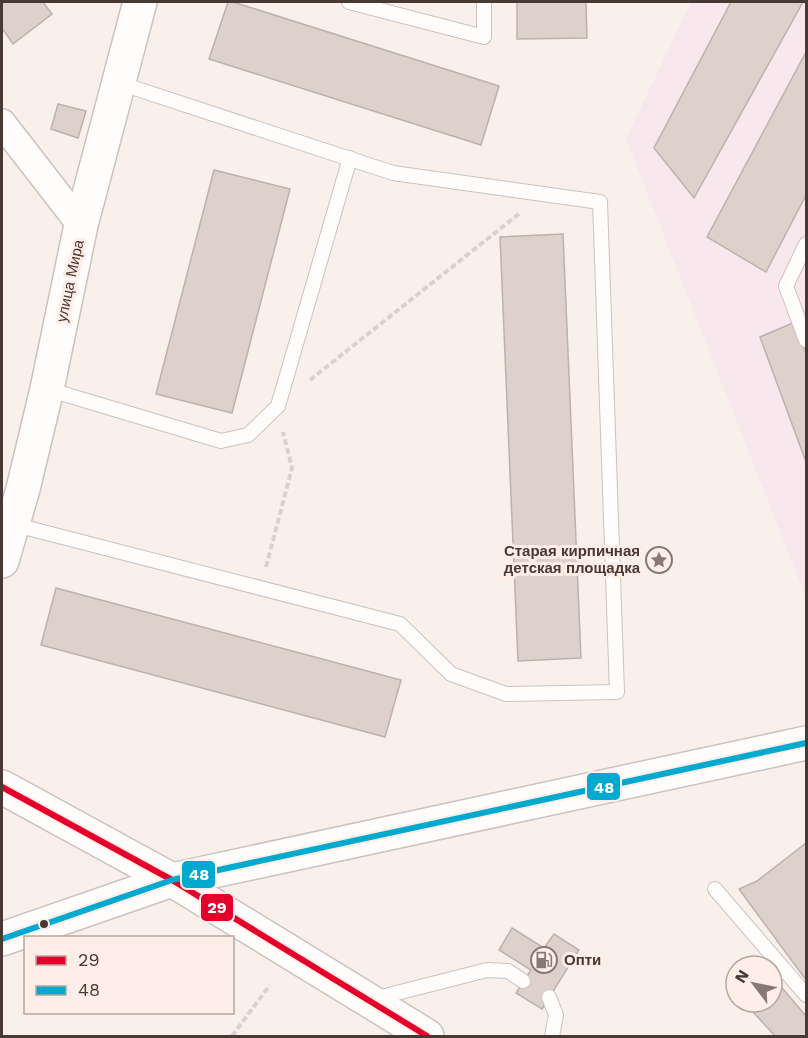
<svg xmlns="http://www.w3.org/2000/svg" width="808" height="1038" font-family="'Work Sans',sans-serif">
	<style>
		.industrial { fill: #f8e7ec }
		.building { fill: #ded0ca; stroke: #bcb1ad; stroke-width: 1.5 }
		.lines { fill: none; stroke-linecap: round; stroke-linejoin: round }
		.lane-casing { stroke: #ccc2bd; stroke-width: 16 }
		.street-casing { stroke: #ccc2bd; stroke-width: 30 }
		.secondary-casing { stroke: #ccc2bd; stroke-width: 36 }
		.path { stroke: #d7d2d1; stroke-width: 4; stroke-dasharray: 6 3; stroke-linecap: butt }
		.lane { stroke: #fefdfc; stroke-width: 14 }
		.street { stroke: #fefdfc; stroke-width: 27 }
		.secondary { stroke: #fefdfc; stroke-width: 33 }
		.bus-1-casing { stroke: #feeee7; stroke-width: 10 }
		.bus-2-casing { stroke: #feeee7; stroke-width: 10 }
		.bus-1 { stroke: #e4002b; stroke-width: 6 }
		.bus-2 { stroke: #00a9ce; stroke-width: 6 }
		.bus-dot { fill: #483932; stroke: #feeee7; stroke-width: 2 }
		.labels { text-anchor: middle; stroke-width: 6; stroke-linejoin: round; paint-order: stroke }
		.street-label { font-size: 15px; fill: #483932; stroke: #feeee7 }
		.poi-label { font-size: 15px; font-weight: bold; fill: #483932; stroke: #feeee7; text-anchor: end }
		.line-badge { stroke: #feeee7; stroke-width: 2 }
		.badge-label { font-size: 16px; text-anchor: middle; font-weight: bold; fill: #fff }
	</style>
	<rect width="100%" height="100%" fill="#f9f0ec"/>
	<path class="industrial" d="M691,2H806V598L626,139Z"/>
	<g class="building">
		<path d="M2,2H43L52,14L13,44L2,28Z"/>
		<path d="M228,2H233L499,86L481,145L209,59Z"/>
		<path d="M517,2H586L587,38L517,39Z"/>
		<path d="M731,2H803L694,198L654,148Z"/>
		<path d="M806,52V195L766,272L707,237Z"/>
		<path d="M58,104L86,111L78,138L51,129Z"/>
		<path d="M214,170L290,189L232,413L156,394Z"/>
		<path d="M563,234L581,658L518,661L500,237Z"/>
		<path d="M795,322L806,353V462L760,337Z"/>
		<path d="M56,588L401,680L385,737L41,645Z"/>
		<path d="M806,843V980L739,889L757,881Z"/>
		<path d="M512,928L544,948L554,934L579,950L542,1009L516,993L531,970L499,950Z"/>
		<path d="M772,976L806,1016V1036H775L744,1002H772Z"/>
	</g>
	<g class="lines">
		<defs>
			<g id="lane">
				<path d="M349,2L484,37V2"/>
				<path d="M806,244L786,286L806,340"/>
				<path d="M47,389L221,441L248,435L278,406L350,158"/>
				<path d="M12,524L400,624L451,674L506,694L617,692L600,202L393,173L119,83"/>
				<path d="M715,889L806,995"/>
				<path d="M549,997L556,1015L552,1036"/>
				<path d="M373,999L487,970L508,971L523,981"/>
			</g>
			<path id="street" d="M2,123L81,225"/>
			<g id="secondary">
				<path d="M2,561L23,489L47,389L81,225L140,2"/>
				<path d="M2,787L172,880L427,1036"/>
				<path d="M2,939L172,880L806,743"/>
			</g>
		</defs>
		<use href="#lane" class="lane-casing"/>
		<use href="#street" class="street-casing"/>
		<use href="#secondary" class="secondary-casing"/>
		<g class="path">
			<path d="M310,380L520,213"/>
			<path d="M266,567L292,468L283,432"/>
			<path d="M232,1036L270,985"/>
		</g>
		<use href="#lane" class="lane"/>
		<use href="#street" class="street"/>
		<use href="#secondary" class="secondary"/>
		<defs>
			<path id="bus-1" d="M2,787L172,880L427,1036"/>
			<path id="bus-2" d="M2,939L172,880L806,743"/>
		</defs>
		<use href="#bus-1" class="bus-1-casing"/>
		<use href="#bus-2" class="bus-2-casing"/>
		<use href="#bus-1" class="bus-1"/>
		<use href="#bus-2" class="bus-2"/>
	</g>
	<defs>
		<symbol id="sight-ring" viewBox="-11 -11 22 22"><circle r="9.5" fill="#feeee7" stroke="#867973" stroke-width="1.5"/><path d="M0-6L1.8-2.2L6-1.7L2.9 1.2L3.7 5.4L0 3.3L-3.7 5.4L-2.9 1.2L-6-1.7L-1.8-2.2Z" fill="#867973"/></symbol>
		<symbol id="fuel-ring" viewBox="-11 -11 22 22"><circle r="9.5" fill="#feeee7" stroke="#867973" stroke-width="1.5"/><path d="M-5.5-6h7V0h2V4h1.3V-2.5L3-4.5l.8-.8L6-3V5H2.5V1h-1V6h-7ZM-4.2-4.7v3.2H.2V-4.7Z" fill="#867973"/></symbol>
	</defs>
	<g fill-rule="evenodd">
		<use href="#sight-ring" x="644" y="545" width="30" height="30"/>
		<use href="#fuel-ring" x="529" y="945" width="30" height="30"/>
	</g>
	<circle class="bus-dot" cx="44" cy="924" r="5"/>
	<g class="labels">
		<g class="street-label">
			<text transform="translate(70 281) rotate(-78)" y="5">улица Мира</text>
		</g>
		<g class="poi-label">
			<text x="640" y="556">Старая кирпичная<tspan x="640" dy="17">детская площадка</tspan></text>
			<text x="564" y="965" text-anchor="start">Опти</text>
		</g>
	</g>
	<g class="line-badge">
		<rect x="586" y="772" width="35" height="29" rx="6" fill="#00a9ce"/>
		<rect x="181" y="860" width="35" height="29" rx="6" fill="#00a9ce"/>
		<rect x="200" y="893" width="34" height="29" rx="6" fill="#e4002b"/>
	</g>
	<g class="badge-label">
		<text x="604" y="793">48</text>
		<text x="199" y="880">48</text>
		<text x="217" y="913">29</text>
	</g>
	<rect width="808" height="1038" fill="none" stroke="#483932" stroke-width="6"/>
	<rect x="24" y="936" width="210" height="78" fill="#feeee7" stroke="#b5a69f" stroke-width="1.5"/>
	<rect x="36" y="956" width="30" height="9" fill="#e4002b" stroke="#b5a69f" stroke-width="1.5"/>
	<text x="78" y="966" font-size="18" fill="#483932">29</text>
	<rect x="36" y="986" width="30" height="9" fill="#00a9ce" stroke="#b5a69f" stroke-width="1.5"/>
	<text x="78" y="996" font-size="18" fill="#483932">48</text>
	<g transform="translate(754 984) rotate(302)"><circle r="28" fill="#feeee7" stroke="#b5a69f" stroke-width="1.5"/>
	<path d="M0-4.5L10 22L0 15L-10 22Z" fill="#867973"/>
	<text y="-9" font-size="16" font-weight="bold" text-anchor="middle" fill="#483932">N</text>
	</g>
</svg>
